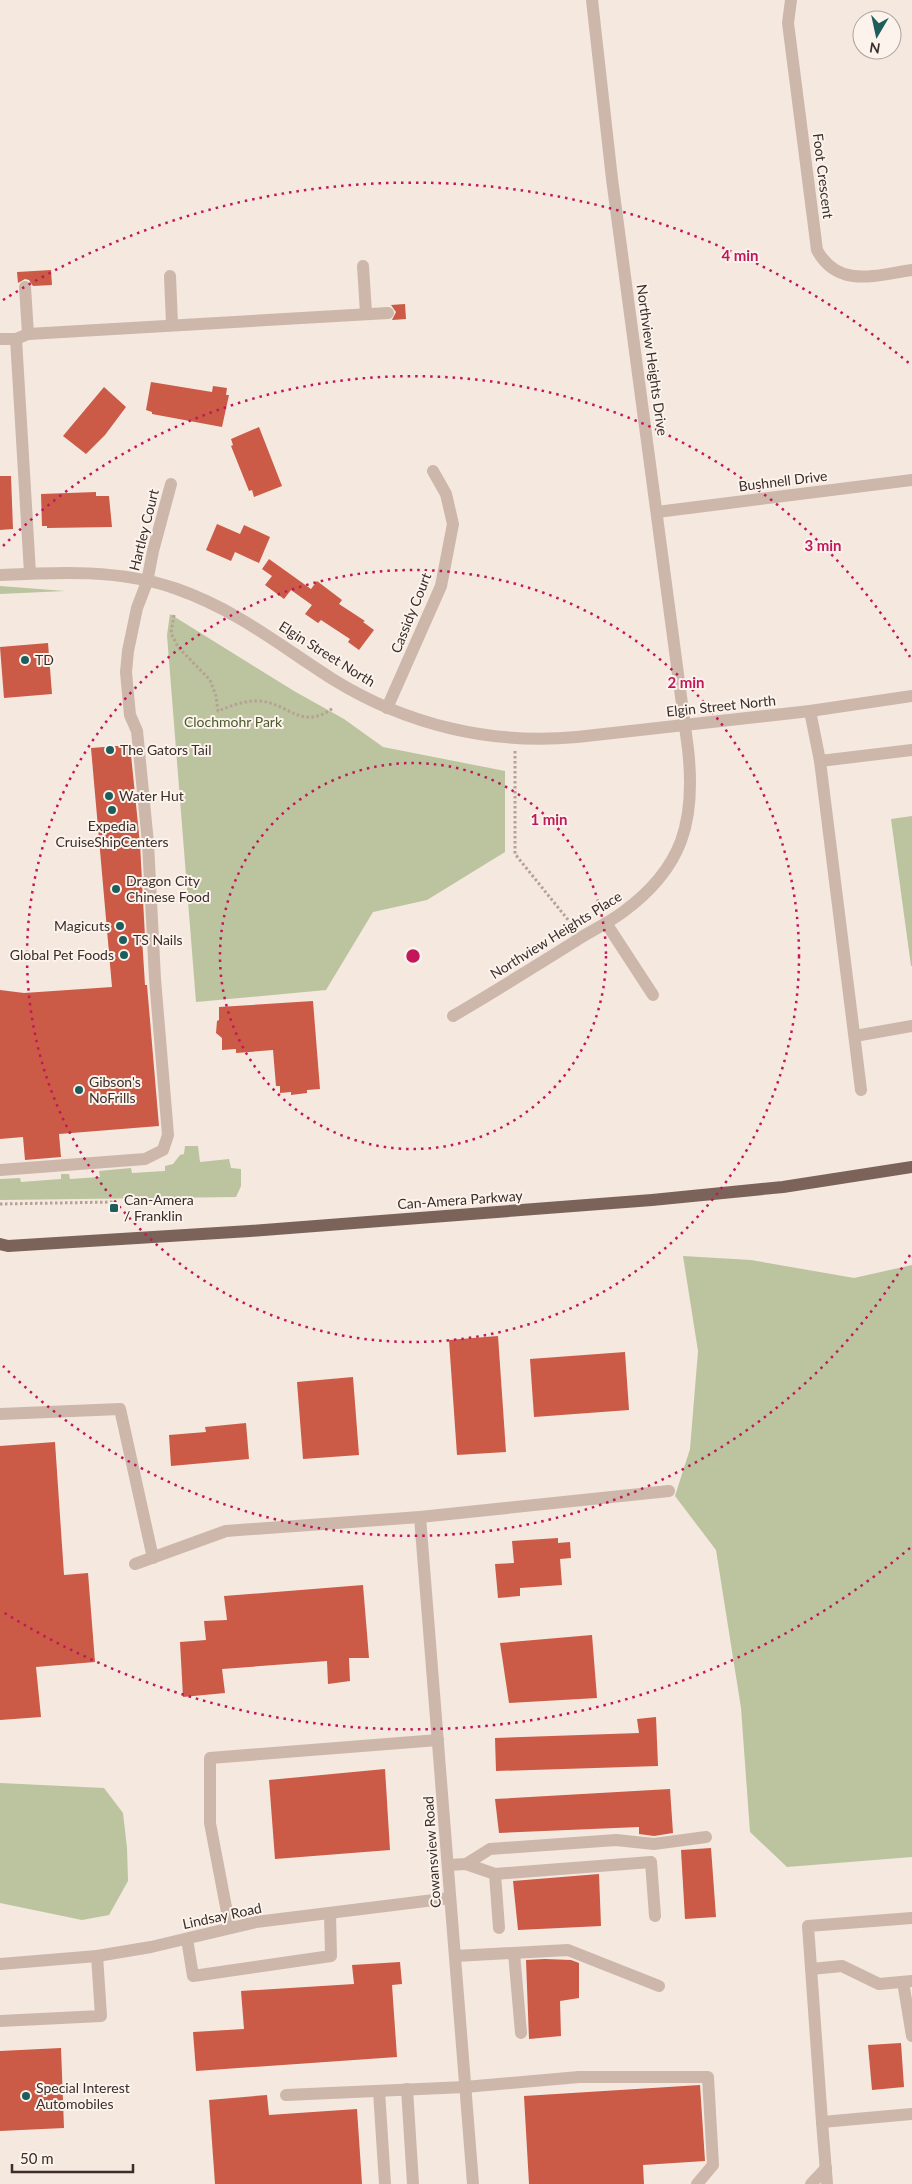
<svg xmlns="http://www.w3.org/2000/svg" width="912" height="2184" font-family="Lato,sans-serif">
	<style>
		.green { fill: #bbc49e }
		.building { fill: #cb5a46 }
		.lines { fill: none; stroke-linecap: round; stroke-linejoin: round }
		.path { stroke: #b9a094; stroke-width: 3; stroke-dasharray: 2.5 2.5; stroke-linecap: butt }
		.minor { stroke: #cdb7aa; stroke-width: 12 }
		.major { stroke: #7c635a; stroke-width: 12 }
		.ring { fill: none; stroke: #c2185b; stroke-width: 2.5; stroke-dasharray: 2.5 5 }
		.poi-dot { fill: #1d5e5c; stroke: #fbf3ec; stroke-width: 2 }
		.labels { text-anchor: middle; stroke-width: 4; stroke-linejoin: round; paint-order: stroke }
		.street-label { font-size: 14px; fill: #3a2d2a; stroke: #fbf3ec }
		.poi-label { font-size: 14px; fill: #3a2d2a; stroke: #fbf3ec; text-anchor: start }
		.park-label { font-size: 14px; fill: #4d5a2c; stroke: #fbf3ec }
		.centre { fill: #c2185b; stroke: #fbf3ec; stroke-width: 2.5 }
		.ring-label { font-size: 15px; text-anchor: middle; font-weight: bold; fill: #c2185b; stroke: #fbf3ec; stroke-width: 4; stroke-linejoin: round; paint-order: stroke }
	</style>
	<rect width="100%" height="100%" fill="#f4e8df"/>
	<g class="green">
		<path d="M0,586L65,591L0,594Z"/>
		<path d="M170,614L294,691L344,719L383,747L505,771V852L427,900L373,912L326,990L196,1002L167,635Z"/>
		<path d="M912,816V966H911L891,819Z"/>
		<path d="M185,1146H198L200,1162L229,1159L231,1168L241,1169V1186L236,1197L0,1200V1179L20,1178L21,1182L61,1179V1174H69L70,1179L100,1177L99,1171L131,1168L132,1173L165,1171V1166L173,1164L180,1155L184,1154Z"/>
		<path d="M683,1256L751,1260L854,1278L912,1265V1857L787,1867L750,1832L741,1708L716,1550L675,1496L690,1449L698,1351Z"/>
		<path d="M0,1783L104,1788L123,1813L127,1848L128,1881L109,1915L82,1920L0,1903Z"/>
	</g>
	<g class="building">
		<path d="M51,270L52,285L33,286L29,280L25,279L18,283L17,272Z"/>
		<path d="M405,304L406,319L392,320L396,312L391,305Z"/>
		<path d="M151,382L212,392L213,386L227,388L226,395H229L222,427L152,414V412L146,410Z"/>
		<path d="M104,387L126,407L105,435L86,454L63,436Z"/>
		<path d="M259,427L282,486L254,497L252,490L249,491L231,446L233,445L231,439Z"/>
		<path d="M0,476H11L13,529L0,530Z"/>
		<path d="M96,492V496H109L112,527L47,528V526H42L41,494Z"/>
		<path d="M217,524L240,534L244,525L270,537L259,563L235,552L231,561L206,550Z"/>
		<path d="M269,559L311,589L317,581L342,600L339,604L365,621L363,622L374,630L359,650L348,642L350,639L321,620L318,623L305,614L312,605L291,590L284,599L265,585L272,576L262,569Z"/>
		<path d="M48,643L52,694L4,698L0,647Z"/>
		<path d="M130,745L140,844L145,937L142,938L145,985H147L159,1126L59,1134L61,1157L25,1160L23,1137L0,1139V990L24,993L112,987L91,748Z"/>
		<path d="M313,1001L320,1089L307,1090V1093L291,1095V1092L280,1093V1086H276L273,1050L236,1053V1049L222,1050V1038L216,1033L217,1021L219,1020V1007Z"/>
		<path d="M498,1336L506,1452L457,1455L449,1340Z"/>
		<path d="M625,1352L629,1410L534,1417L530,1359Z"/>
		<path d="M353,1377L359,1455L303,1459L297,1382Z"/>
		<path d="M246,1423L249,1459L171,1466L169,1435L206,1432L205,1427Z"/>
		<path d="M55,1442L64,1575L88,1573L95,1662L36,1667L41,1717L0,1720V1446Z"/>
		<path d="M558,1538V1543L570,1542L571,1558L560,1559L562,1585L520,1588V1596L498,1598L495,1564L514,1563L512,1541Z"/>
		<path d="M363,1585L369,1658H349L350,1681L328,1684L327,1661L222,1669L225,1693L183,1697L180,1642L206,1640L204,1621L227,1620L224,1596Z"/>
		<path d="M592,1635L597,1698L509,1703L500,1643Z"/>
		<path d="M656,1717L658,1766L496,1771L495,1738L639,1733L637,1719Z"/>
		<path d="M385,1769L390,1850L275,1859L269,1780Z"/>
		<path d="M670,1789L673,1833L654,1836L639,1834V1827L499,1833L495,1799Z"/>
		<path d="M711,1848L716,1917L685,1919L681,1850Z"/>
		<path d="M599,1874L601,1926L518,1930L513,1881Z"/>
		<path d="M545,1959L571,1960L579,1963V1998L560,2001L561,2036L529,2039L526,1960Z"/>
		<path d="M400,1962L402,1984L392,1985L397,2057L196,2071L193,2032L244,2029L241,1991L354,1984L352,1965Z"/>
		<path d="M901,2043L904,2087L872,2090L868,2045Z"/>
		<path d="M61,2048L64,2128L0,2131V2051Z"/>
		<path d="M700,2085L705,2161L643,2165L644,2184H529L524,2096Z"/>
		<path d="M267,2095L269,2115L357,2109L362,2184H215L209,2100Z"/>
	</g>
	<g class="lines">
		<g class="path">
			<path d="M174,615L171,633L178,647L210,680L216,696L218,711C231,706 245,700 260,701C290,704 301,731 333,708"/>
			<path d="M515,751V854L573,926"/>
			<path d="M0,1204L113,1202"/>
		</g>
		<g class="minor">
			<path d="M791,0L788,23L817,250C838,289 876,275 912,270"/>
			<path d="M363,266L366,313"/>
			<path d="M170,276L172,324"/>
			<path d="M25,287L28,334"/>
			<path d="M0,339H16L28,334L388,313"/>
			<path d="M16,339L30,573"/>
			<path d="M657,512L912,480"/>
			<path d="M0,575C58,572 121,569 177,589C239,611 280,646 334,680C407,725 491,745 577,737L810,711L912,696"/>
			<path d="M387,708L441,586L453,524L446,494L433,471"/>
			<path d="M810,711L820,761L861,1090"/>
			<path d="M820,761L912,750"/>
			<path d="M606,923L653,995"/>
			<path d="M453,1016C494,992 534,967 574,942C590,931 607,924 623,912C683,868 696,821 688,749L612,179L592,0"/>
			<path d="M855,1036L912,1026"/>
			<path d="M0,1170L145,1159L163,1150L168,1135L155,979L148,843L137,731L130,715L128,694L126,672L128,651L137,608L147,582L153,551L171,484"/>
			<path d="M0,1414L120,1409L153,1558"/>
			<path d="M420,1517L473,2184"/>
			<path d="M135,1564L226,1531L420,1517L669,1491"/>
			<path d="M466,1864L495,1874L499,1928"/>
			<path d="M448,1865L466,1864L490,1849L616,1840L654,1844L706,1837"/>
			<path d="M495,1874L651,1862L655,1916"/>
			<path d="M230,1928L210,1823V1758L438,1740"/>
			<path d="M187,1939L193,1976L331,1956L330,1913"/>
			<path d="M514,1953L521,2033"/>
			<path d="M455,1956L568,1950L659,1986"/>
			<path d="M0,1964L97,1956L151,1947L256,1922L450,1898"/>
			<path d="M811,1969L842,1966L879,1984L912,1981"/>
			<path d="M903,1982L912,2036"/>
			<path d="M0,2021L101,2016L97,1956"/>
			<path d="M407,2089L413,2184"/>
			<path d="M379,2091L385,2184"/>
			<path d="M286,2095L465,2087L579,2077H708L713,2165L697,2184"/>
			<path d="M822,2122L808,1926L912,1918"/>
			<path d="M811,2184L826,2168"/>
			<path d="M827,2184L822,2122L912,2114"/>
		</g>
		<path class="major" d="M0,1244L8,1246L250,1231L652,1200L783,1187L912,1167"/>
	</g>
	<g class="ring">
		<circle cx="413" cy="956" r="193"/>
		<circle cx="413" cy="956" r="386"/>
		<path d="M910 1255A580 580 0 0 1 3 1366M3 546A580 580 0 0 1 910 657"/>
		<path d="M910 1548A773 773 0 0 1 3 1612M3 300A773 773 0 0 1 910 364"/>
	</g>
	<g class="poi-dot">
		<circle cx="25" cy="660" r="5"/>
		<circle cx="110" cy="750" r="5"/>
		<circle cx="109" cy="796" r="5"/>
		<circle cx="112" cy="810" r="5"/>
		<circle cx="116" cy="889" r="5"/>
		<circle cx="120" cy="926" r="5"/>
		<circle cx="123" cy="940" r="5"/>
		<circle cx="124" cy="955" r="5"/>
		<circle cx="79" cy="1090" r="5"/>
		<rect x="109" y="1203" width="10" height="10" rx="2.5"/>
		<circle cx="26" cy="2096" r="5"/>
	</g>
	<g class="labels">
		<g class="street-label">
			<text transform="translate(823 176) rotate(83)" y="5">Foot Crescent</text>
			<text transform="translate(652 360) rotate(82)" y="5">Northview Heights Drive</text>
			<text transform="translate(783 481) rotate(-7)" y="5">Bushnell Drive</text>
			<text transform="translate(144 530) rotate(-76)" y="5">Hartley Court</text>
			<text transform="translate(411 613) rotate(-68)" y="5">Cassidy Court</text>
			<text transform="translate(327 654) rotate(32)" y="5">Elgin Street North</text>
			<text transform="translate(721 706) rotate(-6)" y="5">Elgin Street North</text>
			<text transform="translate(556 935) rotate(-32)" y="5">Northview Heights Place</text>
			<text transform="translate(460 1200) rotate(-4)" y="5">Can-Amera Parkway</text>
			<text transform="translate(432 1852) rotate(-94)" y="5">Cowansview Road</text>
			<text transform="translate(222 1916) rotate(-12)" y="5">Lindsay Road</text>
		</g>
		<g class="poi-label">
			<text x="35" y="665">TD</text>
			<text x="120" y="755">The Gators Tail</text>
			<text x="119" y="801">Water Hut</text>
			<text x="112" y="831" text-anchor="middle">Expedia<tspan x="112" dy="16">CruiseShipCenters</tspan></text>
			<text x="126" y="886">Dragon City<tspan x="126" dy="16">Chinese Food</tspan></text>
			<text x="110" y="931" text-anchor="end">Magicuts</text>
			<text x="133" y="945">TS Nails</text>
			<text x="114" y="960" text-anchor="end">Global Pet Foods</text>
			<text x="89" y="1087">Gibson's<tspan x="89" dy="16">NoFrills</tspan></text>
			<text x="124" y="1205">Can-Amera<tspan x="124" dy="16">/ Franklin</tspan></text>
			<text x="36" y="2093">Special Interest<tspan x="36" dy="16">Automobiles</tspan></text>
		</g>
		<g class="park-label">
			<text x="233" y="727">Clochmohr Park</text>
		</g>
	</g>
	<circle cx="413" cy="956" r="8" class="centre"/>
	<g class="ring-label">
		<text x="740" y="261">4 min</text>
		<text x="823" y="551">3 min</text>
		<text x="686" y="688">2 min</text>
		<text x="549" y="825">1 min</text>
	</g>
	<g transform="translate(877 35) rotate(189)"><circle r="24" fill="#fbf3ec" stroke="#aea49e"/>
	<path d="M0-4L9 19L0 12L-9 19Z" fill="#1d5e5c"/>
	<text y="-8" font-size="14" font-weight="bold" text-anchor="middle" fill="#3a2d2a">N</text>
	</g>
	<path d="M12 2164v8h121v-8" fill="none" stroke="#3a2d2a" stroke-width="2.5"/>
	<text x="20" y="2164" font-size="15" fill="#3a2d2a" stroke="#fbf3ec" stroke-width="4" paint-order="stroke">50 m</text>
</svg>
